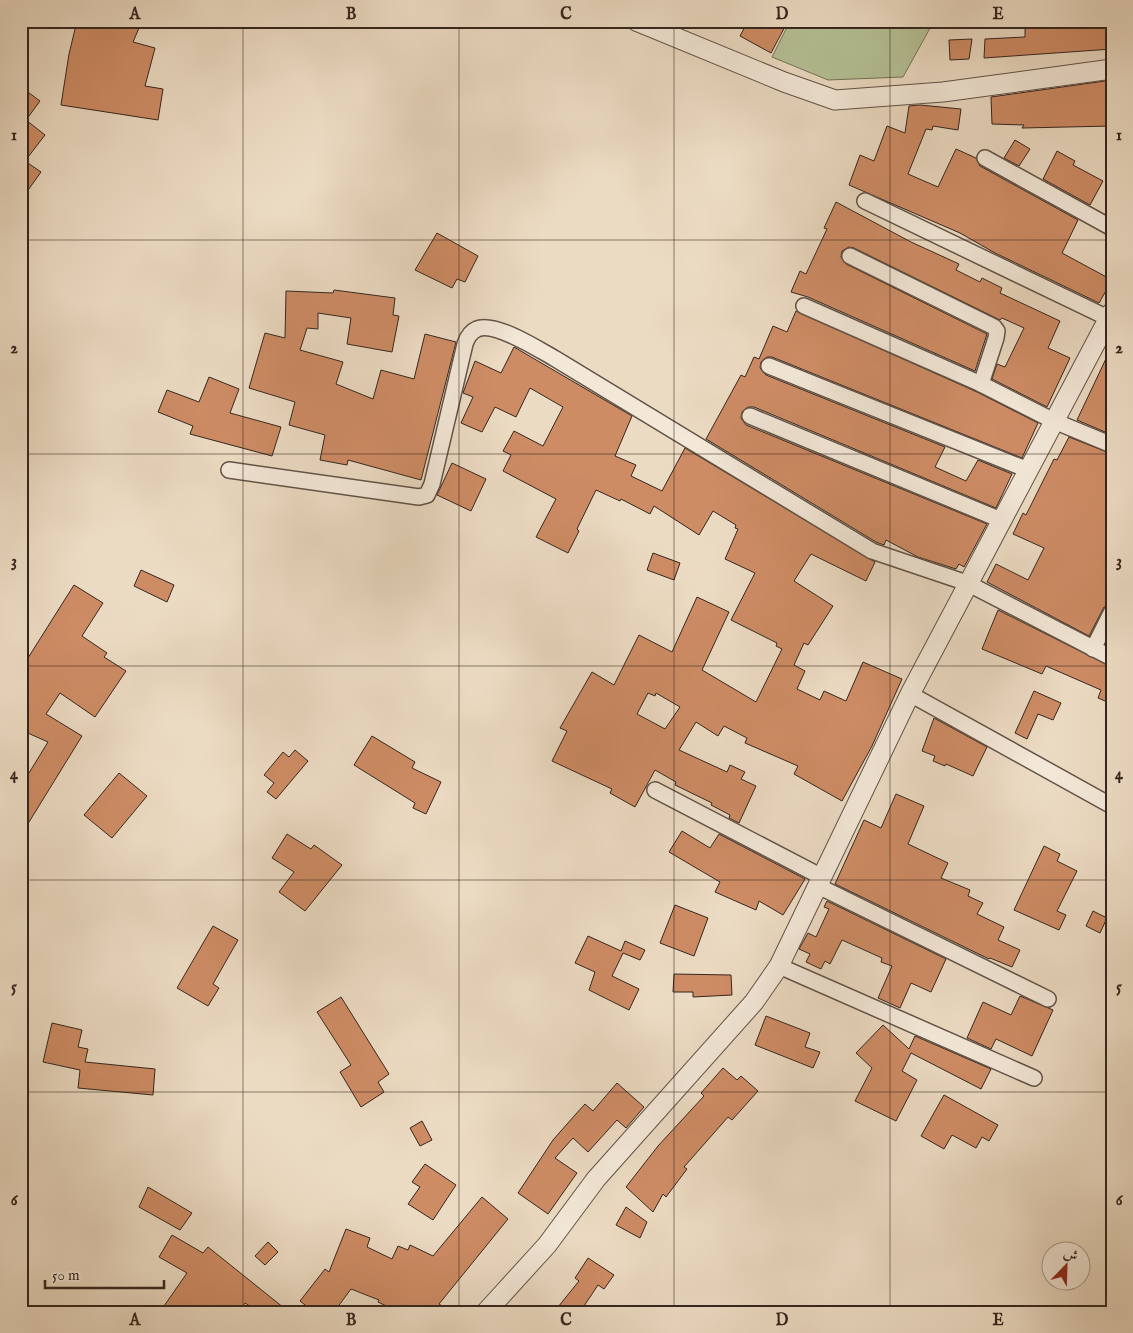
<svg xmlns="http://www.w3.org/2000/svg" width="1133" height="1333" font-family="'IM FELL English',Amiri,serif">
	<style>
		.green { fill: #b5c196; stroke: #74745a }
		.building { fill: #ce8c65; stroke: #34261f; fill-rule: evenodd }
		.lines { fill: none; stroke-linecap: round; stroke-linejoin: round }
		.minor-casing { stroke: #625348; stroke-width: 18 }
		.tertiary-casing { stroke: #625348; stroke-width: 21 }
		.minor { stroke: #f3e8d8; stroke-width: 15 }
		.tertiary { stroke: #f3e8d8; stroke-width: 19 }
		.grid { fill: none; stroke: #34261f; stroke-width: 1; stroke-opacity: 0.55 }
		.neatline { fill: none; stroke: #34261f; stroke-width: 2 }
		.grid-label { font-size: 16px; text-anchor: middle; font-weight: bold; fill: #34261f }
	</style>
	<rect width="100%" height="100%" fill="#ecdbc3"/>
	<filter id="stains"><feTurbulence type="fractalNoise" baseFrequency=".004" numOctaves="4"/><feColorMatrix values="0 0 0 0 .2 0 0 0 0 .09 0 0 0 0 .02 0 0 0 .5 -.17"/></filter>
	<radialGradient id="worn" r=".72"><stop offset=".6" stop-color="#630" stop-opacity="0"/><stop offset="1" stop-color="#630" stop-opacity=".3"/></radialGradient>
	<path class="green" d="M790,21H934L903,77L828,80L772,57Z"/>
	<g class="building">
		<path d="M77,21H142L133,42L155,48L145,86L163,89L158,120L61,105L69,54Z"/>
		<path d="M748,21H788L771,53L740,36Z"/>
		<path d="M1063,21H1112V49L984,58L985,39L1025,37V28L1064,25Z"/>
		<path d="M972,39L969,59L950,60L949,40Z"/>
		<path d="M1112,80V126L1022,128L1024,125L992,124L991,97Z"/>
		<path d="M21,87L40,101L26,120L45,135L25,161L41,172L21,200Z"/>
		<path d="M920,105L961,109L958,130L933,126L932,130L926,129L908,174L938,187L956,149L976,158L980,166L1078,220L1062,253L1112,280L1099,303L995,253L960,233L849,185L860,155L874,161L887,126L905,133L909,106Z"/>
		<path d="M1015,140L1030,149L1019,166L1004,158Z"/>
		<path d="M1057,151L1075,161L1073,165L1103,181L1090,205L1043,179Z"/>
		<path d="M836,202L911,242L959,264L956,270L980,282L982,278L1002,288L1000,293L1060,321L1048,348L1070,358L1047,407L992,379L997,364L1005,367L1024,328L1002,318L1000,320L854,248L849,247L842,251L841,257L846,264L987,334L975,371L808,297L791,292L800,271L806,274L827,229L824,228Z"/>
		<path d="M437,233L478,256L465,282L457,279L452,288L415,270Z"/>
		<path d="M334,290L395,298L393,315L399,316L392,352L347,344L351,318L318,313V329L307,328L300,350L343,362L336,384L373,399L381,370L414,379L425,334L456,342L421,480L348,460L347,465L320,460L325,435L289,425L295,402L249,388L265,333L285,338L286,291L333,293Z"/>
		<path d="M796,311L977,392L1038,423L1022,458L772,357H767L761,362L760,368L766,375L945,447L935,467L966,481L978,460L1012,474L996,508L754,407H748L742,412L741,418L746,425L987,524L964,567L959,564L956,569L918,557L886,540L884,545L876,542L706,439L741,375L745,377L754,357L759,359L773,326L787,332Z"/>
		<path d="M1112,346V435L1077,420Z"/>
		<path d="M514,347L632,416L615,456L636,465L631,476L662,491L685,448L875,562L866,581L811,554L794,581L833,606L808,645L804,643L794,665L805,671L797,689L820,700L824,691L846,701L863,662L902,679L872,746L842,801L794,774L798,766L745,743L747,738L724,726L718,736L696,722L679,750L727,772L730,765L745,772L741,779L756,786L739,823L729,818L730,815L711,805L712,803L675,785L676,782L655,770L635,807L610,793L612,789L552,761L567,731L560,728L592,672L614,685L639,635L672,652L697,597L729,612L702,670L756,702L782,649L776,646L777,643L731,620L755,573L725,559L738,529L735,528L736,525L713,511L699,535L654,506L650,514L621,499L620,501L596,490L577,529L579,531L568,553L536,537L556,499L503,471L511,455L503,451L514,431L543,446L563,407L530,388L516,417L495,407L482,432L461,423L473,397L463,393L475,361L501,373ZM648,693L655,696L656,693L680,707L665,729L637,714Z"/>
		<path d="M209,377L239,389L230,413L281,427L272,456L190,434L193,426L158,412L167,390L199,402Z"/>
		<path d="M1069,437L1112,454V602L1104,607L1089,636L987,582L996,564L1028,580L1044,548L1013,534L1023,513L1026,515L1054,459L1057,460Z"/>
		<path d="M452,463L486,479L471,511L437,495Z"/>
		<path d="M653,553L680,563L674,580L647,570Z"/>
		<path d="M141,570L174,585L167,602L134,586Z"/>
		<path d="M74,585L103,603L82,636L107,653L104,657L126,671L95,717L60,693L46,714L82,736L21,835V786L48,742L21,730V669Z"/>
		<path d="M998,610L1112,667V704L1098,698L1101,690L1046,666L1042,674L982,649Z"/>
		<path d="M1034,691L1061,703L1053,720L1038,714L1027,739L1015,733Z"/>
		<path d="M934,718L987,747L973,776L946,764L945,766L933,761L935,756L922,751Z"/>
		<path d="M372,736L415,762L412,768L441,782L426,814L413,808L415,803L354,765Z"/>
		<path d="M295,750L308,761L276,799L267,792L274,783L264,775L283,752L289,757Z"/>
		<path d="M119,773L147,796L112,838L84,815Z"/>
		<path d="M896,794L924,806L908,844L948,863L941,878L970,890L968,896L983,903L977,914L1004,927L998,940L1020,950L1012,967L990,958L989,959L835,884L864,820L881,828Z"/>
		<path d="M682,831L710,848L719,834L805,879L783,915L759,901L756,910L715,892L720,882L669,852Z"/>
		<path d="M287,834L311,849L314,845L342,865L305,911L279,892L294,872L272,858Z"/>
		<path d="M1044,846L1060,854L1057,861L1077,871L1057,911L1066,915L1059,930L1014,910Z"/>
		<path d="M827,901L946,959L931,992L911,983L900,1008L878,998L892,966L881,962L882,958L842,940L830,964L825,961L821,969L806,962L810,954L799,949L808,933L816,937L829,909L824,907Z"/>
		<path d="M675,905L708,918L694,956L660,943Z"/>
		<path d="M1093,911L1107,918L1100,933L1086,926Z"/>
		<path d="M213,926L238,940L213,984L219,988L208,1006L177,988Z"/>
		<path d="M588,936L621,951L625,941L645,950L640,960L623,953L612,976L639,989L629,1010L589,990L595,972L575,963Z"/>
		<path d="M674,974L731,975L732,995L693,997V992H673Z"/>
		<path d="M1020,996L1053,1010L1032,1056L996,1039L991,1049L967,1038L983,1002L1011,1015Z"/>
		<path d="M341,997L389,1074L378,1082L384,1092L361,1107L340,1072L351,1065L317,1012Z"/>
		<path d="M766,1016L810,1033L805,1047L820,1052L813,1068L755,1045Z"/>
		<path d="M52,1023L82,1030L78,1047L88,1049L85,1062L155,1069L153,1095L78,1088L80,1070L43,1062Z"/>
		<path d="M883,1025L909,1049L915,1036L991,1069L981,1089L911,1053L902,1071L917,1080L896,1121L855,1101L872,1068L856,1053Z"/>
		<path d="M723,1068L737,1080L741,1076L758,1091L732,1120L728,1117L684,1167L687,1169L666,1197L663,1194L653,1212L626,1187L658,1146L704,1096L701,1093Z"/>
		<path d="M617,1083L644,1107L626,1128L617,1120L588,1152L573,1138L555,1158L577,1173L548,1214L518,1193L553,1140L575,1115L585,1104L593,1111Z"/>
		<path d="M944,1095L998,1125L989,1141L982,1137L976,1148L952,1135L944,1149L921,1136Z"/>
		<path d="M422,1121L432,1140L420,1146L410,1128Z"/>
		<path d="M425,1164L456,1185L433,1220L408,1204L420,1187L412,1182Z"/>
		<path d="M148,1187L192,1213L180,1230L139,1207Z"/>
		<path d="M482,1197L508,1219L439,1304L452,1312H399L378,1302L379,1300L351,1289L334,1312H314L300,1301L325,1269L329,1272L346,1229L370,1238L367,1247L392,1259L398,1246L408,1250L410,1245L433,1256Z"/>
		<path d="M626,1207L647,1222L640,1238L616,1225Z"/>
		<path d="M172,1235L203,1253L208,1247L289,1312H259L245,1303L239,1312H173L164,1306L187,1273L159,1257Z"/>
		<path d="M268,1242L278,1252L265,1265L255,1256Z"/>
		<path d="M588,1258L614,1275L604,1289L598,1285L580,1312H554L579,1281L575,1278Z"/>
	</g>
	<g class="lines">
		<defs>
			<g id="minor">
				<path d="M985,158L1112,228"/>
				<path d="M865,201L1108,318"/>
				<path d="M850,256L994,327L997,331L996,338L981,384"/>
				<path d="M804,306L981,384L1054,421L1112,445"/>
				<path d="M769,366L1028,470"/>
				<path d="M750,416L1001,520"/>
				<path d="M229,470L419,497L427,495L432,484L465,344C467,338 470,332 477,329C494,321 538,349 554,358L872,551L967,583L1112,658"/>
				<path d="M1093,649L1112,611"/>
				<path d="M910,694L1112,806"/>
				<path d="M655,790L822,877"/>
				<path d="M818,886L1048,999"/>
				<path d="M779,966L1034,1078"/>
			</g>
			<g id="tertiary">
				<path d="M636,21L784,82L835,100L943,92L1112,69"/>
				<path d="M486,1312L547,1245L596,1179L754,1002L779,966L910,694L1112,312"/>
			</g>
		</defs>
		<use href="#minor" class="minor-casing"/>
		<use href="#tertiary" class="tertiary-casing"/>
		<use href="#minor" class="minor"/>
		<use href="#tertiary" class="tertiary"/>
	</g>
	<path class="grid" d="M243,21V1312M459,21V1312M674,21V1312M890,21V1312M21,240H1112M21,454H1112M21,666H1112M21,880H1112M21,1092H1112"/>
	<rect width="1133" height="1333" fill="none" stroke="#ecdbc3" stroke-width="55"/>
	<g transform="translate(1066 1266) rotate(23)"><circle r="24" fill="#f3e8d8" stroke="#a79a8e"/>
	<path d="M0-4L9 19L0 12L-9 19Z" fill="#8f2418"/>
	<text y="-8" font-size="14" font-weight="bold" text-anchor="middle" fill="#34261f">ش</text>
	</g>
	<path d="M45 1280v8h119v-8" fill="none" stroke="#34261f" stroke-width="2.5"/>
	<text x="52" y="1280" font-size="15" fill="#34261f" stroke="#f3e8d8" stroke-width="4" paint-order="stroke">50 m</text>
	<rect x="28" y="28" width="1078" height="1278" class="neatline"/>
	<g class="grid-label">
		<text x="135" y="19">A</text>
		<text x="351" y="19">B</text>
		<text x="566" y="19">C</text>
		<text x="782" y="19">D</text>
		<text x="998" y="19">E</text>
		<text x="14" y="140">1</text>
		<text x="1119" y="140">1</text>
		<text x="14" y="353">2</text>
		<text x="1119" y="353">2</text>
		<text x="14" y="566">3</text>
		<text x="1119" y="566">3</text>
		<text x="14" y="779">4</text>
		<text x="1119" y="779">4</text>
		<text x="14" y="992">5</text>
		<text x="1119" y="992">5</text>
		<text x="14" y="1205">6</text>
		<text x="1119" y="1205">6</text>
		<text x="135" y="1325">A</text>
		<text x="351" y="1325">B</text>
		<text x="566" y="1325">C</text>
		<text x="782" y="1325">D</text>
		<text x="998" y="1325">E</text>
	</g>
	<rect width="100%" height="100%" filter="url(#stains)"/>
	<rect width="100%" height="100%" fill="url(#worn)"/>
</svg>
